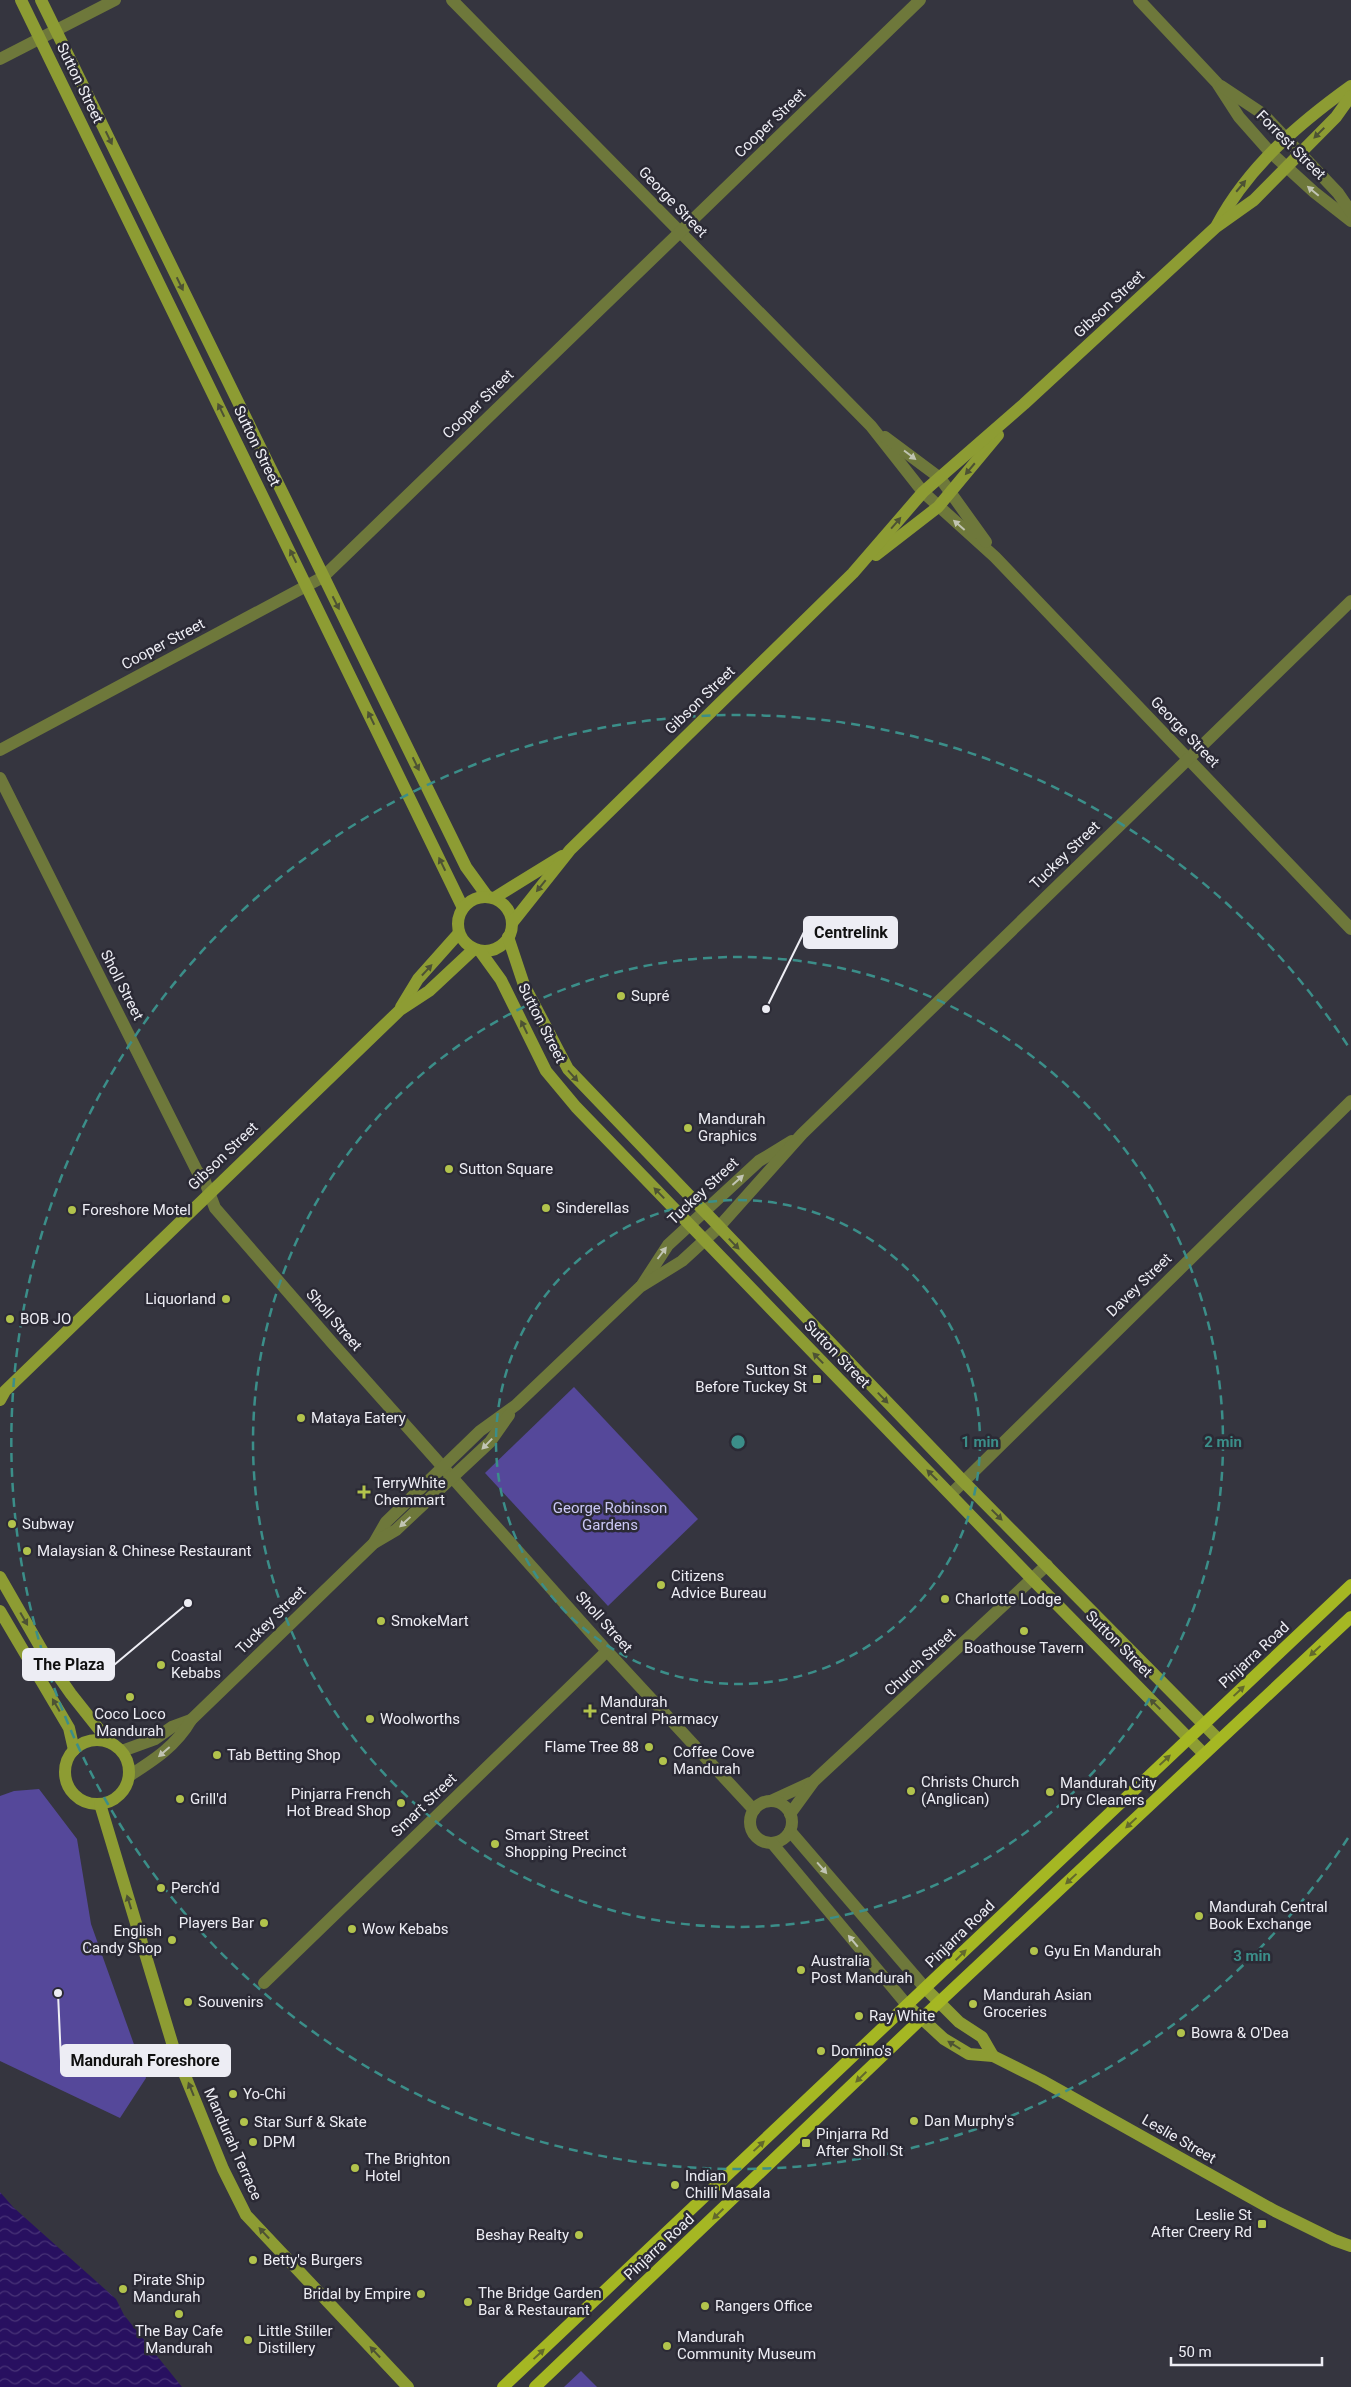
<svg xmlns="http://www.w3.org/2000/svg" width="1351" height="2387" font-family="Roboto,sans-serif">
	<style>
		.park { fill: #55489a }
		.water { fill: url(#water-waves) }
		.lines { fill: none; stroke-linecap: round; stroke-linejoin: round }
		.street { stroke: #6e783b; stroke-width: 12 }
		.secondary { stroke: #8d9c33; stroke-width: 12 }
		.primary { stroke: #a5b723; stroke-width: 12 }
		.oneway { fill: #4d5234 }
		.oneway2 { fill: #c1c4b3 }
		.oneway3 { fill: #62692d }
		.ring { fill: none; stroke: #3b8e89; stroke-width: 2.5; stroke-dasharray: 9 6 }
		.poi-dot { fill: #b2c34c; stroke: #2b2a35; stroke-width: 2 }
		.labels { text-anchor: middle; stroke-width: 5; stroke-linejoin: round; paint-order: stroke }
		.street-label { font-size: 15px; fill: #ededf4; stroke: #2b2a35 }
		.poi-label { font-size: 15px; fill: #ededf4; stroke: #2b2a35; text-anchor: start }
		.park-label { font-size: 15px; fill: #cbc8f6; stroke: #2b2a35 }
		.centre { fill: #3b8e89; stroke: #2b2a35; stroke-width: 2.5 }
		.ring-label { font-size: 15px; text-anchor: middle; font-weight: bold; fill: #3b8e89; stroke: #2b2a35; stroke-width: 5; stroke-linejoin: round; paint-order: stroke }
		.leader { fill: none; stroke: #ededf4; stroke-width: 2 }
		.callout-dot { fill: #ededf4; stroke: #2b2a35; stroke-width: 2 }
		.callout { fill: #ededf4; stroke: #ededf4; stroke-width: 2 }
		.callout-label { font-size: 16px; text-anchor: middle; font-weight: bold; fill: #111 }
	</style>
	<defs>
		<pattern id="water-waves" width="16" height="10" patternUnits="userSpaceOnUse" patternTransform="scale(1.25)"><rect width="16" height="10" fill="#281060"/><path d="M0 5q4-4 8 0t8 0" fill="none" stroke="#483377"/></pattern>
	</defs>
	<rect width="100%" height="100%" fill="#35353f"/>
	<g class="park">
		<path d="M574,1387L698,1519L608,1606L485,1473Z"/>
		<path d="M39,1789L77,1839L91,1924L146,2078L120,2118L0,2061V1796L14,1791Z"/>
		<path d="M581,2371L597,2387H564Z"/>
	</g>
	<path class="water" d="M0,2192L13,2207L116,2299L124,2315L182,2387H0Z"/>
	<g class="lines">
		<g class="street">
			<path d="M452,0L871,426L923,492L995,557L1351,929"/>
			<path d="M1139,0L1217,83L1239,117L1270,152L1314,192L1351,221"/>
			<path d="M0,59L115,0"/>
			<path d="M1221,86L1263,114L1338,193L1351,212"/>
			<path d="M885,437L940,478L986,542"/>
			<path d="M0,750L323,577L920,0"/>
			<path d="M0,778L197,1171L204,1179L215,1208L334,1345L607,1651L754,1810"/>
			<path d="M642,1285L668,1245L759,1161L792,1141"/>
			<path d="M951,1494L1351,1101"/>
			<path d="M374,1543L386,1522L480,1431L516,1405L640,1287L682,1261L718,1228L802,1134L1351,601"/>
			<path d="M122,1751L155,1739L172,1727L191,1720"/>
			<path d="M129,1776C154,1760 176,1746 191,1720L374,1543L396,1530L490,1442L509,1415"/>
			<path d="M771,1801L810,1783"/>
			<circle cx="771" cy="1822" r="21"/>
			<path d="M790,1814L814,1781L1047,1565"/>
			<path d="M790,1831L926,1989"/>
			<path d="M772,1843L907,2005"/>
			<path d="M264,1983L607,1651"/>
		</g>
		<g class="secondary">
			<path d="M21,0L463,908"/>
			<path d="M41,0L466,867L487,896"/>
			<path d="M1217,225C1248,167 1298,124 1351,86"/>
			<path d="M876,555L938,507L998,435"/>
			<circle cx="485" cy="924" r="27"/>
			<path d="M494,898L562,856"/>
			<path d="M512,923L570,850L853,573L923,492L1024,404L1216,227L1254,200L1336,117L1351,96"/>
			<path d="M508,937L524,985L568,1069L963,1481L1219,1740"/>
			<path d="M480,951L501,980L546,1071L576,1107L1032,1579L1204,1754"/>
			<path d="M401,1007L418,979L459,933"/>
			<path d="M0,1400L5,1391L400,1010L429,991L474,949"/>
			<path d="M0,1577L50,1664L71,1694L109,1742"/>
			<path d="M0,1611L69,1728L74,1750"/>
			<circle cx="97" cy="1772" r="32"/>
			<path d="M100,1804L173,2046L223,2169L246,2215L408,2387"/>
			<path d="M926,1989L959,2022L982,2037L993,2056"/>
			<path d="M907,2005L944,2039L969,2054L993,2056L1041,2080L1275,2211L1334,2240L1351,2246"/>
		</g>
		<g class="primary">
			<path d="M503,2387L1351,1585"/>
			<path d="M535,2387L921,2019L1351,1617"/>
		</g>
	</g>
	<defs><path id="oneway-solid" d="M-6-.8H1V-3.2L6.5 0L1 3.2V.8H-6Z" transform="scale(1.25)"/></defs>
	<g class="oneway">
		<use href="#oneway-solid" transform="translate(1319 133) rotate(135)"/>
		<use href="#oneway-solid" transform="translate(109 138) rotate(64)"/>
		<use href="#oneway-solid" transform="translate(1241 186) rotate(-50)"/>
		<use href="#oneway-solid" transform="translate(180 284) rotate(64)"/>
		<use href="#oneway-solid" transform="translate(221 410) rotate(-116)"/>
		<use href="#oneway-solid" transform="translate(970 469) rotate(130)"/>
		<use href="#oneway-solid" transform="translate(896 523) rotate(-49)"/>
		<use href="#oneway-solid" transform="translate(293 556) rotate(-116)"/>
		<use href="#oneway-solid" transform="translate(336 603) rotate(63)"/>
		<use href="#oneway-solid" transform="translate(371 718) rotate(-116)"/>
		<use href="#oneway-solid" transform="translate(416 764) rotate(64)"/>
		<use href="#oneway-solid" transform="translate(442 864) rotate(-116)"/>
		<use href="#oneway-solid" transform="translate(541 886) rotate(129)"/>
		<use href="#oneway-solid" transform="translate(427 970) rotate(-47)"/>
		<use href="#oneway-solid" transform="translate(524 1027) rotate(-116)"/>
		<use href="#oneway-solid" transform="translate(573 1076) rotate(48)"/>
		<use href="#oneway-solid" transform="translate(659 1193) rotate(-134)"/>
		<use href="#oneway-solid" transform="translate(734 1244) rotate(46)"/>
		<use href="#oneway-solid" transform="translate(818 1358) rotate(-134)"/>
		<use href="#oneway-solid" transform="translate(883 1398) rotate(46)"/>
		<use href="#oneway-solid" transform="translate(932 1475) rotate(-135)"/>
		<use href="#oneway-solid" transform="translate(997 1515) rotate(45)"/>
		<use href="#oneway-solid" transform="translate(24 1619) rotate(60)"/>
		<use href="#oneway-solid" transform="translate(1155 1704) rotate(-135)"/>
		<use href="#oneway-solid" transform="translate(56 1705) rotate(-120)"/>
		<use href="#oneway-solid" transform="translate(129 1902) rotate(-107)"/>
		<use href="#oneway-solid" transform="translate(954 2045) rotate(-148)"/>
		<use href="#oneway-solid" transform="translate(191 2089) rotate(-112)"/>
		<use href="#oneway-solid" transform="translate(264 2233) rotate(-133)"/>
		<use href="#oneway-solid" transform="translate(375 2352) rotate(-133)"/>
	</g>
	<g class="oneway2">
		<use href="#oneway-solid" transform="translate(1313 191) rotate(-140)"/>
		<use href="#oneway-solid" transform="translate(910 455) rotate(37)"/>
		<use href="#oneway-solid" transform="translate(959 525) rotate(-139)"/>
		<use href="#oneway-solid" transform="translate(738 1180) rotate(-42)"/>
		<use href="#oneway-solid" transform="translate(662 1253) rotate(-53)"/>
		<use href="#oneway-solid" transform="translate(487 1444) rotate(134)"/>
		<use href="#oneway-solid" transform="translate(405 1522) rotate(137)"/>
		<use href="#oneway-solid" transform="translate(164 1752) rotate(139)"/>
		<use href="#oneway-solid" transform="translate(822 1868) rotate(49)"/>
		<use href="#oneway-solid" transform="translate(853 1941) rotate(-130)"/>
	</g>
	<g class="oneway3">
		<use href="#oneway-solid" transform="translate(1315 1651) rotate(137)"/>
		<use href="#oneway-solid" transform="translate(1239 1691) rotate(-43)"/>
		<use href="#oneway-solid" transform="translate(1165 1760) rotate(-43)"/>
		<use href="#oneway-solid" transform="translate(1131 1823) rotate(137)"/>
		<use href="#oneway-solid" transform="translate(1071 1879) rotate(137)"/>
		<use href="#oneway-solid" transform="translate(961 1955) rotate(-44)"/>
		<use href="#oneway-solid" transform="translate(861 2077) rotate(136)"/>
		<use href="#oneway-solid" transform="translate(759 2146) rotate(-43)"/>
		<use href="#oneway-solid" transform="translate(718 2214) rotate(136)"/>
		<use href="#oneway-solid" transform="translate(539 2354) rotate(-43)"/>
	</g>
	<g class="ring">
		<circle cx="738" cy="1442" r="242"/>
		<circle cx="738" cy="1442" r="485"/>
		<path d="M1348 1838A727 727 0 1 1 1348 1046"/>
	</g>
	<g class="poi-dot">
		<circle cx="621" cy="996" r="5"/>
		<circle cx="688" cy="1128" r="5"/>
		<circle cx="449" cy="1169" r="5"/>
		<circle cx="546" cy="1208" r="5"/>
		<circle cx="72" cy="1210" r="5"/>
		<circle cx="226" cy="1299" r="5"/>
		<circle cx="10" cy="1319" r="5"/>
		<rect x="812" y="1374" width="10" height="10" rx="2.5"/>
		<circle cx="301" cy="1418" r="5"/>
		<path d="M361.5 1484.5h5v5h5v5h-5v5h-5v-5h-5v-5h5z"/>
		<circle cx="12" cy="1524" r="5"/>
		<circle cx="27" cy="1551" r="5"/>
		<circle cx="661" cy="1585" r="5"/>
		<circle cx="945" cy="1599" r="5"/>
		<circle cx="381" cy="1621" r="5"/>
		<circle cx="1024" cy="1631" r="5"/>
		<circle cx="161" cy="1665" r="5"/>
		<circle cx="130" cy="1697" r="5"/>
		<path d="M587.5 1703.5h5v5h5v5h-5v5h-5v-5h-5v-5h5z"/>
		<circle cx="370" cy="1719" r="5"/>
		<circle cx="649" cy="1747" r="5"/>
		<circle cx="217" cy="1755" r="5"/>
		<circle cx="663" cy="1761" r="5"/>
		<circle cx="911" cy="1791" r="5"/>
		<circle cx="1050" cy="1792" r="5"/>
		<circle cx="180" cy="1799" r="5"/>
		<circle cx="401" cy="1803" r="5"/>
		<circle cx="495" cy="1844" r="5"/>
		<circle cx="161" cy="1888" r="5"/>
		<circle cx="1199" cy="1916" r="5"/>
		<circle cx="264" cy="1923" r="5"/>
		<circle cx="352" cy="1929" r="5"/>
		<circle cx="172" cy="1940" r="5"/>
		<circle cx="1034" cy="1951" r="5"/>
		<circle cx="801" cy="1970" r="5"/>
		<circle cx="188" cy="2002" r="5"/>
		<circle cx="973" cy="2004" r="5"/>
		<circle cx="859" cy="2016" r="5"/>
		<circle cx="1181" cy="2033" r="5"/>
		<circle cx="821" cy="2051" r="5"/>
		<circle cx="233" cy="2094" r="5"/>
		<circle cx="914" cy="2121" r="5"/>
		<circle cx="244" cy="2122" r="5"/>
		<circle cx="253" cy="2142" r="5"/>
		<rect x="801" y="2138" width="10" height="10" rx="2.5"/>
		<circle cx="355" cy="2168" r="5"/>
		<circle cx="675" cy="2185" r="5"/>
		<rect x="1257" y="2219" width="10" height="10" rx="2.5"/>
		<circle cx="579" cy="2235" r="5"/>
		<circle cx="253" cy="2260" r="5"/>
		<circle cx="123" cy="2289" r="5"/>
		<circle cx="421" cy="2294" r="5"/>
		<circle cx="468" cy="2302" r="5"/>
		<circle cx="705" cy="2306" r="5"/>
		<circle cx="179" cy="2314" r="5"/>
		<circle cx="248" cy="2340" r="5"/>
		<circle cx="667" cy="2346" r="5"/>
	</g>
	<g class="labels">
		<g class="street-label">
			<text transform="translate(80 83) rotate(64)" y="5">Sutton Street</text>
			<text transform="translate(770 123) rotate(-44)" y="5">Cooper Street</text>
			<text transform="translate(1291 145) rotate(45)" y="5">Forrest Street</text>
			<text transform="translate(673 202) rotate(46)" y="5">George Street</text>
			<text transform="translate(1109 304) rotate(-43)" y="5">Gibson Street</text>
			<text transform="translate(478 404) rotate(-44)" y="5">Cooper Street</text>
			<text transform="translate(257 446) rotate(64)" y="5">Sutton Street</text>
			<text transform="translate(163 644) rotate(-28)" y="5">Cooper Street</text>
			<text transform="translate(700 700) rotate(-44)" y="5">Gibson Street</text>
			<text transform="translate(1185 732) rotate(46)" y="5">George Street</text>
			<text transform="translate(1065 855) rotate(-44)" y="5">Tuckey Street</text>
			<text transform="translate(122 985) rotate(63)" y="5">Sholl Street</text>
			<text transform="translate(542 1023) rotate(63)" y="5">Sutton Street</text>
			<text transform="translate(223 1156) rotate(-44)" y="5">Gibson Street</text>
			<text transform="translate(703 1191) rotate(-43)" y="5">Tuckey Street</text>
			<text transform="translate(1139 1285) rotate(-44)" y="5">Davey Street</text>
			<text transform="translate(334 1320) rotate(49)" y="5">Sholl Street</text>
			<text transform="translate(837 1354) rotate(46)" y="5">Sutton Street</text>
			<text transform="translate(271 1620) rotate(-44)" y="5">Tuckey Street</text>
			<text transform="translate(604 1622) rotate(48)" y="5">Sholl Street</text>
			<text transform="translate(1119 1644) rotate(45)" y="5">Sutton Street</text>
			<text transform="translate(1254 1655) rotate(-43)" y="5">Pinjarra Road</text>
			<text transform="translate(920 1662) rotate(-43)" y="5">Church Street</text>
			<text transform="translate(424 1805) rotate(-44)" y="5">Smart Street</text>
			<text transform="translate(960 1934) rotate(-44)" y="5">Pinjarra Road</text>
			<text transform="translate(1179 2139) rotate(30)" y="5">Leslie Street</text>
			<text transform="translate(233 2144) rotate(66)" y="5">Mandurah Terrace</text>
			<text transform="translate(659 2247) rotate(-43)" y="5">Pinjarra Road</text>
		</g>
		<g class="poi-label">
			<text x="631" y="1001">Supré</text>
			<text x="698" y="1124">Mandurah<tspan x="698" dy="17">Graphics</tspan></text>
			<text x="459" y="1174">Sutton Square</text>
			<text x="556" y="1213">Sinderellas</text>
			<text x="82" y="1215">Foreshore Motel</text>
			<text x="216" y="1304" text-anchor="end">Liquorland</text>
			<text x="20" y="1324">BOB JO</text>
			<text x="807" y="1375" text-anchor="end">Sutton St<tspan x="807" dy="17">Before Tuckey St</tspan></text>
			<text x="311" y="1423">Mataya Eatery</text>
			<text x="374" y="1488">TerryWhite<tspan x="374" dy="17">Chemmart</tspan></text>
			<text x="22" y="1529">Subway</text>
			<text x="37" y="1556">Malaysian &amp; Chinese Restaurant</text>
			<text x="671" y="1581">Citizens<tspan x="671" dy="17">Advice Bureau</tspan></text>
			<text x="955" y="1604">Charlotte Lodge</text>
			<text x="391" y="1626">SmokeMart</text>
			<text x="1024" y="1653" text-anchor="middle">Boathouse Tavern</text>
			<text x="171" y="1661">Coastal<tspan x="171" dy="17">Kebabs</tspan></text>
			<text x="600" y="1707">Mandurah<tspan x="600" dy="17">Central Pharmacy</tspan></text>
			<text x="130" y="1719" text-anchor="middle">Coco Loco<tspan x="130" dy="17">Mandurah</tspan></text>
			<text x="380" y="1724">Woolworths</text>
			<text x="639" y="1752" text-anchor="end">Flame Tree 88</text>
			<text x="673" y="1757">Coffee Cove<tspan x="673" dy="17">Mandurah</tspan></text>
			<text x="227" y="1760">Tab Betting Shop</text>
			<text x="921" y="1787">Christs Church<tspan x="921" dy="17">(Anglican)</tspan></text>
			<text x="1060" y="1788">Mandurah City<tspan x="1060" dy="17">Dry Cleaners</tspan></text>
			<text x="391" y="1799" text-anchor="end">Pinjarra French<tspan x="391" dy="17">Hot Bread Shop</tspan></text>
			<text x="190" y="1804">Grill'd</text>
			<text x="505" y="1840">Smart Street<tspan x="505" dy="17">Shopping Precinct</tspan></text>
			<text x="171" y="1893">Perch’d</text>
			<text x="1209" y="1912">Mandurah Central<tspan x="1209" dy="17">Book Exchange</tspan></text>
			<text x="254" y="1928" text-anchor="end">Players Bar</text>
			<text x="362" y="1934">Wow Kebabs</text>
			<text x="162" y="1936" text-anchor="end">English<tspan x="162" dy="17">Candy Shop</tspan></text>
			<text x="1044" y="1956">Gyu En Mandurah</text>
			<text x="811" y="1966">Australia<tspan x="811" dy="17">Post Mandurah</tspan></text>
			<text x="983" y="2000">Mandurah Asian<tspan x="983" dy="17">Groceries</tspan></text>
			<text x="198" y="2007">Souvenirs</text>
			<text x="869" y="2021">Ray White</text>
			<text x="1191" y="2038">Bowra &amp; O'Dea</text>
			<text x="831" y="2056">Domino's</text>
			<text x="243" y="2099">Yo-Chi</text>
			<text x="924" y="2126">Dan Murphy's</text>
			<text x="254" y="2127">Star Surf &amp; Skate</text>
			<text x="816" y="2139">Pinjarra Rd<tspan x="816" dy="17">After Sholl St</tspan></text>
			<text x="263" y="2147">DPM</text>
			<text x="365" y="2164">The Brighton<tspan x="365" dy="17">Hotel</tspan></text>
			<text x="685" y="2181">Indian<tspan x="685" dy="17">Chilli Masala</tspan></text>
			<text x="1252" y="2220" text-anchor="end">Leslie St<tspan x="1252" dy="17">After Creery Rd</tspan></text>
			<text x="569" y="2240" text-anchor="end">Beshay Realty</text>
			<text x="263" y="2265">Betty's Burgers</text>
			<text x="133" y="2285">Pirate Ship<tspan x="133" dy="17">Mandurah</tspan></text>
			<text x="478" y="2298">The Bridge Garden<tspan x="478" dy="17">Bar &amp; Restaurant</tspan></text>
			<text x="411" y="2299" text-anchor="end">Bridal by Empire</text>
			<text x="715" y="2311">Rangers Office</text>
			<text x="179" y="2336" text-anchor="middle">The Bay Cafe<tspan x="179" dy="17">Mandurah</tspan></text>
			<text x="258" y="2336">Little Stiller<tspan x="258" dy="17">Distillery</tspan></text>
			<text x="677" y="2342">Mandurah<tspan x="677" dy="17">Community Museum</tspan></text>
		</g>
		<g class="park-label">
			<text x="610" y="1513">George Robinson<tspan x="610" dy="17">Gardens</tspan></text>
		</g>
	</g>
	<circle cx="738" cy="1442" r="8" class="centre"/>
	<g class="ring-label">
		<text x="980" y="1447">1 min</text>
		<text x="1223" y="1447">2 min</text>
		<text x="1252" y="1961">3 min</text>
	</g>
	<path class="leader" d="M766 1009L804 932M188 1603L114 1665M58 1993L61 2061"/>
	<g class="callout-dot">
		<circle cx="766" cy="1009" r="5"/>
		<circle cx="188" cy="1603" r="5"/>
		<circle cx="58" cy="1993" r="5"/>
	</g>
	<g class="callout">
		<rect x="804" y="917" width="93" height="31" rx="5"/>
		<rect x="23" y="1649" width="91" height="31" rx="5"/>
		<rect x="61" y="2045" width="169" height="31" rx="5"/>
	</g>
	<g class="callout-label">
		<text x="851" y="938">Centrelink</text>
		<text x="69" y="1670">The Plaza</text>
		<text x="145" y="2066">Mandurah Foreshore</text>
	</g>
	<path d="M1171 2357v8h151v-8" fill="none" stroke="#ededf4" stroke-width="2.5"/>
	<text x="1178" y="2357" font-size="15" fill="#ededf4" stroke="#2b2a35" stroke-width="4" paint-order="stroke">50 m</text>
</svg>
